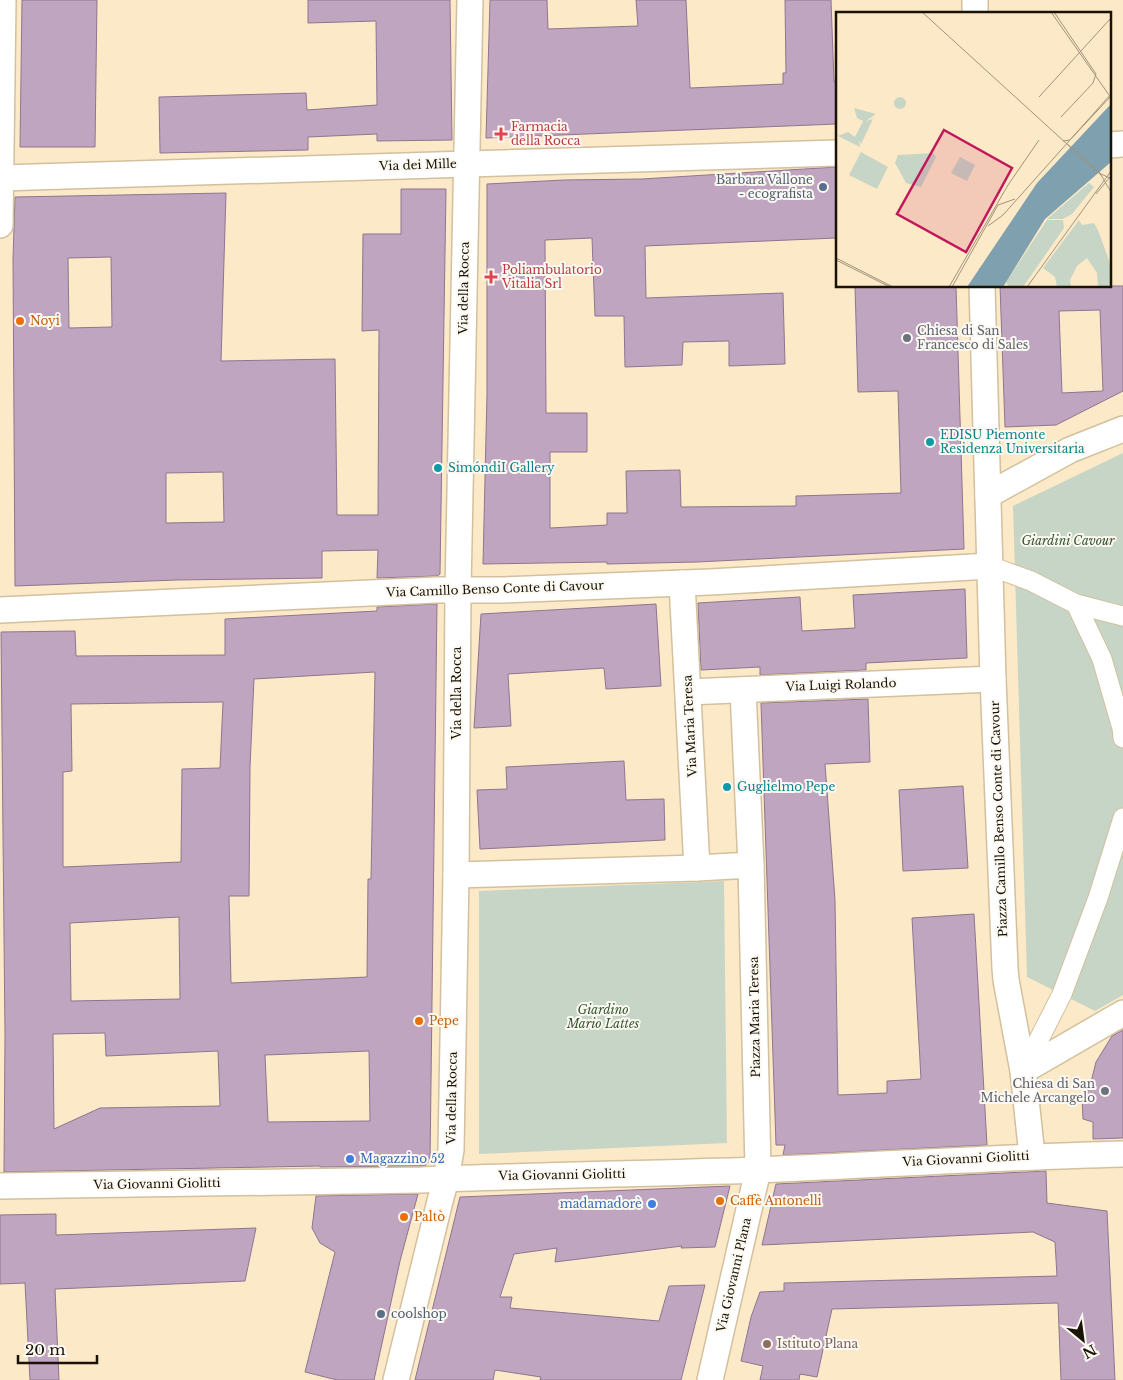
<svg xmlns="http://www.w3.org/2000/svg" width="1123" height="1380" font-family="'Libre Baskerville',serif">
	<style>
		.green { fill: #c7d5c6 }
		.building { fill: #c0a5c0; stroke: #8f758f; fill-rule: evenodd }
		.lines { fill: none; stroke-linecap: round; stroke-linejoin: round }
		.pedestrian-casing { stroke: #d2c09e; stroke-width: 21 }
		.minor-casing { stroke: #d2c09e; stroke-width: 28 }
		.pedestrian { stroke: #fff; stroke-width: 19 }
		.minor { stroke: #fff; stroke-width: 25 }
		.health-dot { fill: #e0444e; stroke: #fcf9f2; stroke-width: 2 }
		.service-dot { fill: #5c6f8a; stroke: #fcf9f2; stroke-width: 2 }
		.food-dot { fill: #e8710a; stroke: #fcf9f2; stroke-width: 2 }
		.worship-dot { fill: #6b7280; stroke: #fcf9f2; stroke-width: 2 }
		.culture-dot { fill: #0f9aa8; stroke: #fcf9f2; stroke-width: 2 }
		.shop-dot { fill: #3f7fe0; stroke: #fcf9f2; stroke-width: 2 }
		.education-dot { fill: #8d6e63; stroke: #fcf9f2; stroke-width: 2 }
		.labels { text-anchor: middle; stroke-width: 4; stroke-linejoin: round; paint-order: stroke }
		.health-label { font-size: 12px; fill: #be3a42; stroke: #fcf9f2; text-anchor: start }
		.street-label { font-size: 12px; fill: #191306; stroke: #fcf9f2 }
		.service-label { font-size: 12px; fill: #4e5e75; stroke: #fcf9f2; text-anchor: end }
		.food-label { font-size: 12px; fill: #c56008; stroke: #fcf9f2; text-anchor: start }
		.worship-label { font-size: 12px; fill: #5b616d; stroke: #fcf9f2; text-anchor: start }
		.culture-label { font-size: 12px; fill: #0d838f; stroke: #fcf9f2; text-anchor: start }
		.park-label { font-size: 12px; font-style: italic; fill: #335631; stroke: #fcf9f2 }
		.shop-label { font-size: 12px; fill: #366cbe; stroke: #fcf9f2; text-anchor: start }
		.education-label { font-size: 12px; fill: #785e54; stroke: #fcf9f2; text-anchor: start }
		.inset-river { fill: none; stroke: #7fa0af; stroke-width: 2.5 }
		.inset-road { fill: none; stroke: #a1937a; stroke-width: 1 }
		.view { fill: #c2185b; fill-opacity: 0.15; stroke: #c2185b; stroke-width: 2.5 }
		.inset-edge { fill: none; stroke: #191306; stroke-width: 2.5 }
	</style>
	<rect width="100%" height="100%" fill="#fce9c7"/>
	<g class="green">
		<path d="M1123,453V995L1095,1011L1027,977L1013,506Z"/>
		<path d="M724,881L727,1143L479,1154V891Z"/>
	</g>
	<g class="building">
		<path d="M22,0H97L95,147H20Z"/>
		<path d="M308,0H450L452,140L377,141V134L308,137V150L160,153L159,97L306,93L307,110L377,105L376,21L308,23Z"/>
		<path d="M490,0H547L548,29L638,26L636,0H686L690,88L783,84V73H786L785,0H831L834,82H837V124L486,138Z"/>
		<path d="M837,167V238L645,246L646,298L783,293L785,364L729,366V341L683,342L682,365L625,367L624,316H595L592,238L545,240L546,413H587V452H550V528L607,525V513H627L626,471L680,470L681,507L796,506V496L901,493L898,391L858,392L855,286H956L964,549L697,562L607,564V562L483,564L487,393V184L564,180L642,179Z"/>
		<path d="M401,189H446L440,574L437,576L377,578L378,550L322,551V578L177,580L15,586L13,259L15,197L226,193L221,361L335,359L337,515H378L379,330L362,331L363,234H401ZM111,257L112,327L69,328L68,258ZM223,472L224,522L166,523V473Z"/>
		<path d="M1000,286H1123V391L1056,425L1005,427ZM1100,310L1103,391L1062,393L1059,311Z"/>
		<path d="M965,589L967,658L866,663V670L760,675V667L701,670L698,603L800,597L802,631L855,628L853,595Z"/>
		<path d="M437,604L430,1162H427L426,1165L422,1166L320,1167V1166L4,1172L5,1035L1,632L75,631L76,656L225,655V619L377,611V607ZM375,672L371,879H368L367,977L231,983L229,896H249L250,767L254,679ZM223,702L220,768L182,769L181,862L63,867V772L72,771L71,704ZM179,917L180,999L71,1001L70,923ZM105,1033L106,1056L218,1051L220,1106L100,1108L54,1129L53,1034ZM369,1051L370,1121L268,1122L265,1055Z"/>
		<path d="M656,604L661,686L606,689L604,668L508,674L511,726L474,728L481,614Z"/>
		<path d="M868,699L870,762L825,764L835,900L838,1095L887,1093V1081L921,1079L912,918L974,914L987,1145L783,1155L785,1145H776L761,703Z"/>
		<path d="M624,761L626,800L664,799L665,840L480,849L477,790L507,789L506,767Z"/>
		<path d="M963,786L968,868L903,871L899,790Z"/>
		<path d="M1123,1030V1138L1093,1139V1122L1083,1119L1082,1098H1085V1091L1089,1090L1096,1062L1112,1036Z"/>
		<path d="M1046,1171L1047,1203L1107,1211L1115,1380H1061L1058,1303L832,1309L817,1377L800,1374L799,1380H760L763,1366L741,1361L751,1317L760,1292L784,1291V1283L1057,1276L1055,1242L1033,1232L762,1245L776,1184Z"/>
		<path d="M730,1186L715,1247L681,1248L682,1246L555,1262L557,1248L514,1254L500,1297H512L510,1308L659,1321L669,1286L705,1285L681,1380H540L541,1377L495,1370L493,1380H415L460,1197Z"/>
		<path d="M418,1194L400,1261L374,1380H337L305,1372L335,1252L320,1243L312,1228L316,1196Z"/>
		<path d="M56,1214V1235L256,1228L245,1281L55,1289L59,1380H30L25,1283L0,1284V1215Z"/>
	</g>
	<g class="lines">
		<defs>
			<g id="pedestrian">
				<path d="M990,566L1031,581L1076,604L1123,616"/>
				<path d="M1076,604L1102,659L1122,728L1123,738"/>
				<path d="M1023,1071L1062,994L1098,898L1123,818"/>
			</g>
			<g id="minor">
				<path d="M975,0V14"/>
				<path d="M1109,145L1123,144"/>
				<path d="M0,178L837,153"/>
				<path d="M0,225L3,0"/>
				<path d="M982,286L993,679L1005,968L1006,980L1023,1071L1032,1156"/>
				<path d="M988,495L1070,450L1123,429"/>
				<path d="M682,583L697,868"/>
				<path d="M0,610L436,590H503L710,582L990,566"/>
				<path d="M688,692L993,679"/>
				<path d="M456,875L697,868L751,865"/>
				<path d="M1023,1071L1123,1013"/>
				<path d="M0,1186L422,1180C534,1175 646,1174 758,1170C879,1165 1001,1157 1123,1154"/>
				<path d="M396,1380L440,1201L446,1179L451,1150L456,875L458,590L470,0"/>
				<path d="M710,1380L758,1170L751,865L743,690"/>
			</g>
		</defs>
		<use href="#pedestrian" class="pedestrian-casing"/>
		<use href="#minor" class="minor-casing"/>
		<use href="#pedestrian" class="pedestrian"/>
		<use href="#minor" class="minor"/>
	</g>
	<g class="health-dot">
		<path d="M498.5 126.5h5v5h5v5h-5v5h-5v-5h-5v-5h5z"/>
		<path d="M488.5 269.5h5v5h5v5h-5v5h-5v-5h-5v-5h5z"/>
	</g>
	<g class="service-dot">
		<circle cx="823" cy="187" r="5"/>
		<circle cx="381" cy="1314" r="5"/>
	</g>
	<g class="food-dot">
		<circle cx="20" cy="321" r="5"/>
		<circle cx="419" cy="1021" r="5"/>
		<circle cx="720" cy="1201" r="5"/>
		<circle cx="404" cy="1217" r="5"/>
	</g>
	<g class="worship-dot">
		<circle cx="907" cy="338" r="5"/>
		<circle cx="1105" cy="1091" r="5"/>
	</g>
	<g class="culture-dot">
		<circle cx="930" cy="442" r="5"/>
		<circle cx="438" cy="468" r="5"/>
		<circle cx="727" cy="787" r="5"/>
	</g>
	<g class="shop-dot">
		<circle cx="350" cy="1159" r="5"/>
		<circle cx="652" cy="1204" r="5"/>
	</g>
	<circle class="education-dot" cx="767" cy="1344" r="5"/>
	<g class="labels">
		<g class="health-label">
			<text x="511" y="131">Farmacia<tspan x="511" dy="14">della Rocca</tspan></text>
			<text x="502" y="274">Poliambulatorio<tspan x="502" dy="14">Vitalia Srl</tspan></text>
		</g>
		<g class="street-label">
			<text transform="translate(418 165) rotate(-2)" y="4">Via dei Mille</text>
			<text transform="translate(464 288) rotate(-89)" y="4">Via della Rocca</text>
			<text transform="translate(495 589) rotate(-2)" y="4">Via Camillo Benso Conte di Cavour</text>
			<text transform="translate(841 685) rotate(-2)" y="4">Via Luigi Rolando</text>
			<text transform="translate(457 693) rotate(-90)" y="4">Via della Rocca</text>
			<text transform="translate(690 726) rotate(-93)" y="4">Via Maria Teresa</text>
			<text transform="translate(999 819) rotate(-92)" y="4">Piazza Camillo Benso Conte di Cavour</text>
			<text transform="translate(755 1017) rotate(-91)" y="4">Piazza Maria Teresa</text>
			<text transform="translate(452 1098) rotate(-89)" y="4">Via della Rocca</text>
			<text transform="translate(966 1159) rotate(-3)" y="4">Via Giovanni Giolitti</text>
			<text transform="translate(562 1175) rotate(-1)" y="4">Via Giovanni Giolitti</text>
			<text transform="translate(157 1184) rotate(-1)" y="4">Via Giovanni Giolitti</text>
			<text transform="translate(734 1275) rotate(-77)" y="4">Via Giovanni Plana</text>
		</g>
		<g class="service-label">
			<text x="813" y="184">Barbara Vallone<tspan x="813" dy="14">- ecografista</tspan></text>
			<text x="391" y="1318" text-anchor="start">coolshop</text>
		</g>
		<g class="food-label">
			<text x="30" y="325">Noyi</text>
			<text x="429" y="1025">Pepe</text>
			<text x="730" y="1205">Caffè Antonelli</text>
			<text x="414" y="1221">Paltò</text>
		</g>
		<g class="worship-label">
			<text x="917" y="335">Chiesa di San<tspan x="917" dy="14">Francesco di Sales</tspan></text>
			<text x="1095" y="1088" text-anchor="end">Chiesa di San<tspan x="1095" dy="14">Michele Arcangelo</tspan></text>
		</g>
		<g class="culture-label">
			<text x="940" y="439">EDISU Piemonte<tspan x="940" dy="14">Residenza Universitaria</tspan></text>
			<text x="448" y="472">SimóndiI Gallery</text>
			<text x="737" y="791">Guglielmo Pepe</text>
		</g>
		<g class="park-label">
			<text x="1068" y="545">Giardini Cavour</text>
			<text x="603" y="1014">Giardino<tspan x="603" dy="14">Mario Lattes</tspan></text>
		</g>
		<g class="shop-label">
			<text x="360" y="1163">Magazzino 52</text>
			<text x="642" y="1208" text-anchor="end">madamadorè</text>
		</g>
		<g class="education-label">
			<text x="777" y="1348">Istituto Plana</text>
		</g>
	</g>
	<g transform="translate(836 12)">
		<rect width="275" height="275" fill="#fce9c7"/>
		<path d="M58 91a6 6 0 1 1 12 0a6 6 0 1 1-12 0ZM18,96L40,102L30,109L37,107L25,132L23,128L24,135L2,124L12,120L19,125L27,109L21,106ZM25,140L52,155L41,177L13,163ZM97,141L100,145L85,175L70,171L59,151L62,143ZM124,145L139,153L131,169L115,161ZM253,171L258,175L236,202L227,207H211ZM211,208H227L228,216L187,275H173L170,270ZM243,208L246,213L258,211L262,218L275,254V275H262L261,261L251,246L241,254L234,268L235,275H221L219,265L207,256Z" fill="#c7d5c6"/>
		<path d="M275,92V150L209,207L167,275H131L201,171Z" fill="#7fa0af"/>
		<path class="inset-river" d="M144,256L151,265L152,275"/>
		<path class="inset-road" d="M86,0L265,163L275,180M215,0L273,83M218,0L260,62L257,71L225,105M203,85L275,6M227,129L234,128L275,84M230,131L265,162L274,166M260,182L274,165M152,214L167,203L275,82M0,246L57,275M0,248L54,275M113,275L172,173L203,128M116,275L162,193L179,187M191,275L275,159"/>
		<path class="view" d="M108,118L176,156L130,240L61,202Z"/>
		<rect width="275" height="275" class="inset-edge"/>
	</g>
	<g transform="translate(1083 1340) rotate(151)" stroke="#fcf9f2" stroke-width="4" paint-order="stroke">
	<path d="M0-4L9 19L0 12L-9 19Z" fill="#191306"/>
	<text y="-8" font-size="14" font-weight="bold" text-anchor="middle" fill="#191306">N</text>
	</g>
	<path d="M18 1355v8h79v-8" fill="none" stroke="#191306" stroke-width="2.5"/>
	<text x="25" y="1355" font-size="15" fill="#191306" stroke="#fcf9f2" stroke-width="4" paint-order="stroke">20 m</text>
</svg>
